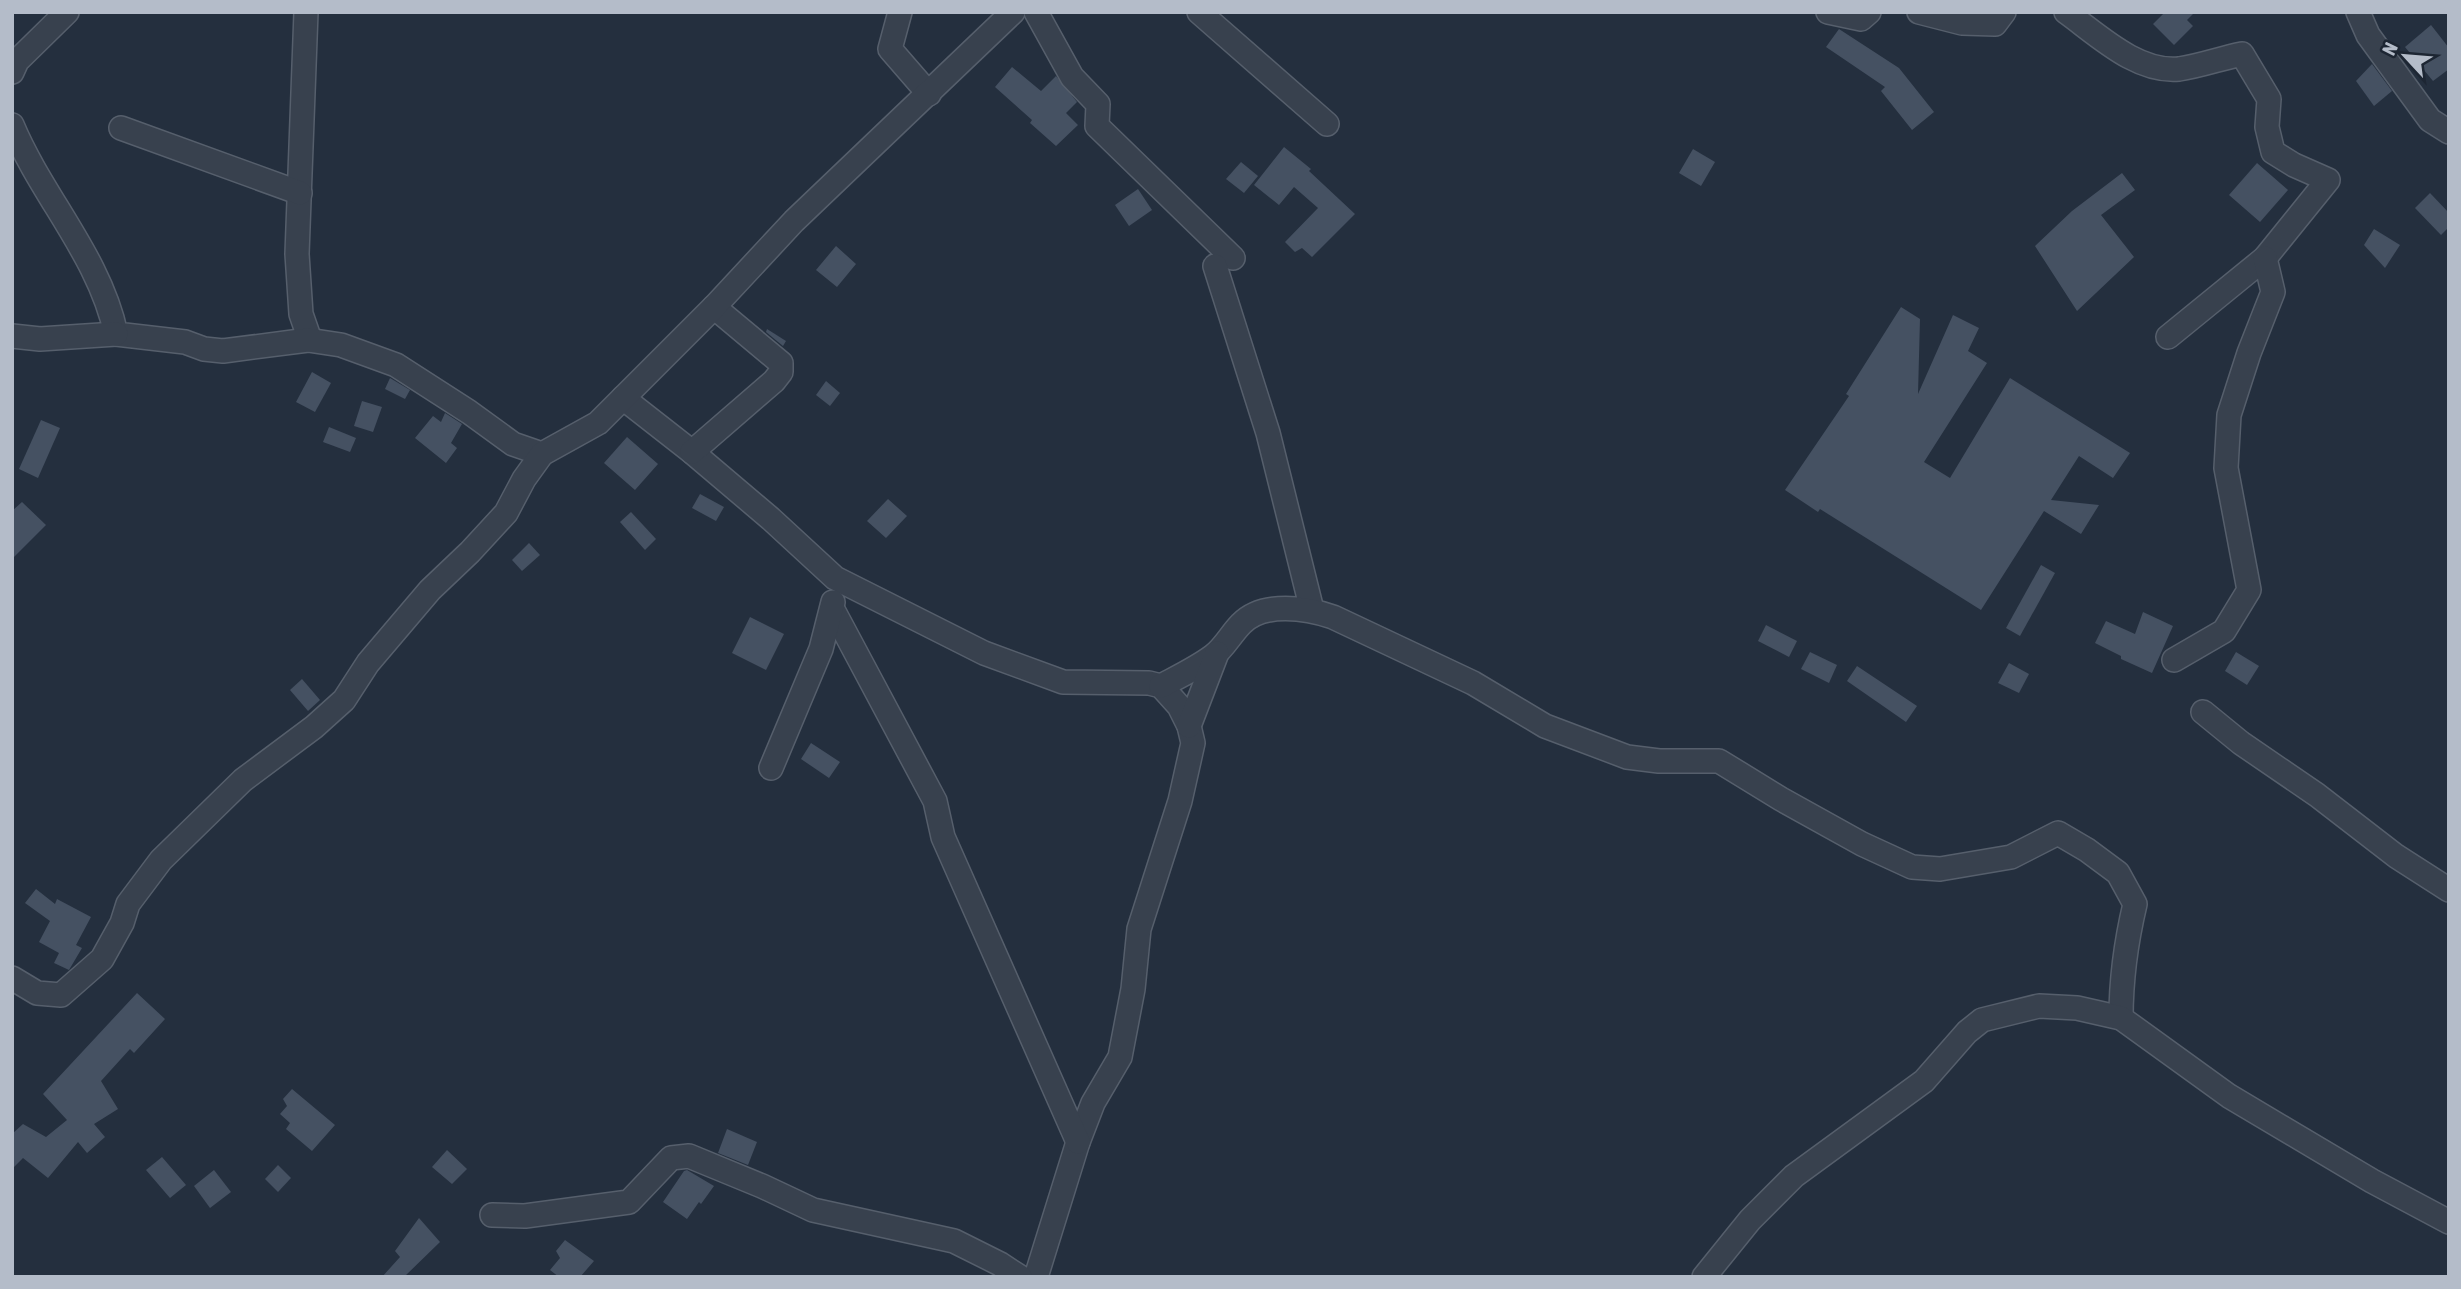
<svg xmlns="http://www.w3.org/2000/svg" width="2461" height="1289" font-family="'Asap Condensed',sans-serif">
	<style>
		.building { fill: #455162 }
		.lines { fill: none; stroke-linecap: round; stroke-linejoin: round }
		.minor-casing { stroke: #565f6c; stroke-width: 26 }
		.minor { stroke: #38414e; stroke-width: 23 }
	</style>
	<rect width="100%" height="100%" fill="#242f3e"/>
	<g class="building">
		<path d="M2165,12H2195L2187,20L2193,26L2174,45L2153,24Z"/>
		<path d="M2431,25L2449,48V69L2433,81L2405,47Z"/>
		<path d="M1839,29L1899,68L1934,112L1912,130L1881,91L1885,87L1826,47Z"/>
		<path d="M2372,64L2392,91L2374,106L2356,81Z"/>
		<path d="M1012,67L1041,91L1056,76L1077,102L1066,113L1078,125L1056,146L1030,123L1032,120L995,87Z"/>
		<path d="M1284,147L1311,169L1309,171L1355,214L1312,257L1302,248L1295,252L1285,242L1318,208L1294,187L1279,205L1254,185Z"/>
		<path d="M1693,149L1715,162L1701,186L1679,173Z"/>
		<path d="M1241,162L1258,176L1244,193L1226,179Z"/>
		<path d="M2257,163L2288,190L2260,222L2229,195Z"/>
		<path d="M2122,173L2135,190L2101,215L2134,257L2077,311L2035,246L2072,211Z"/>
		<path d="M1138,189L1152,210L1129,226L1115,205Z"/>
		<path d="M2430,193L2449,213V227L2441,235L2415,208Z"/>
		<path d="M2374,229L2400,245L2385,268L2364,245Z"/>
		<path d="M836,246L856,264L837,287L816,270Z"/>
		<path d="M1901,307L1920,319L1918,394L1953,315L1979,328L1968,351L1987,363L1924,462L1950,478L2010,378L2130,453L2113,478L2079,456L2051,500L2099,505L2081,534L2044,511L1981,610L1820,509L1818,512L1785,490L1849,396L1846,394Z"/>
		<path d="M767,329L786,341L783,346L766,332Z"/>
		<path d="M312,372L331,383L315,412L296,402Z"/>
		<path d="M390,378L410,390L405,399L385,389Z"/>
		<path d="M826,381L840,393L830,406L816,395Z"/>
		<path d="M362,401L382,407L373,432L354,426Z"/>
		<path d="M445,413L462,424L451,443L457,448L446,463L415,438L433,416L441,422Z"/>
		<path d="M41,420L60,428L38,478L19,469Z"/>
		<path d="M329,427L356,438L350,452L323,442Z"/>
		<path d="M627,437L658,464L635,490L604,463Z"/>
		<path d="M700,494L724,507L716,521L692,508Z"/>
		<path d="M888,499L907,516L886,538L867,521Z"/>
		<path d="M22,502L46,525L12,559V511Z"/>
		<path d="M631,512L656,539L645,550L620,522Z"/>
		<path d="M529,543L540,555L522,571L512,560Z"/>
		<path d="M2041,565L2055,573L2020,636L2006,628Z"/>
		<path d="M2143,612L2173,626L2152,673L2121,659V656L2095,643L2106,621L2135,634Z"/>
		<path d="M750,617L784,634L766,670L732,653Z"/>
		<path d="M1766,625L1797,641L1789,657L1758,641Z"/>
		<path d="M1810,652L1837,665L1829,683L1801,669Z"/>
		<path d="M2236,652L2259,666L2247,685L2225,671Z"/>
		<path d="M2009,663L2029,674L2019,693L1998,683Z"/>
		<path d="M1857,666L1917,706L1906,722L1847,681Z"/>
		<path d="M302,679L320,700L308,711L290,690Z"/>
		<path d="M811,743L840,762L829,778L801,759Z"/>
		<path d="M36,889L55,904L57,899L91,917L76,945L82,948L69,970L54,963L59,953L39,942L50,921L25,903Z"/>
		<path d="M137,993L165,1019L134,1053L130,1049L101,1081L118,1109L94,1124L105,1137L87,1153L78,1142L48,1178L23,1158L12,1169V1134L23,1124L46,1137L67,1120L43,1094Z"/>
		<path d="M292,1089L335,1125L312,1151L286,1129L290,1123L280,1114L287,1106L283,1099Z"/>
		<path d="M727,1129L757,1142L748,1165L718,1153Z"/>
		<path d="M447,1150L467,1169L452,1184L432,1167Z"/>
		<path d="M162,1157L186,1185L170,1198L146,1170Z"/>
		<path d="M278,1165L291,1178L278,1192L265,1179Z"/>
		<path d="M214,1170L231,1192L210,1208L194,1186Z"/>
		<path d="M687,1170L714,1186L701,1204L699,1202L687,1219L663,1202L684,1171Z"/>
		<path d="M419,1218L440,1242L404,1277H382L400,1257L395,1251Z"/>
		<path d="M565,1240L594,1261L580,1277H559L550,1270L560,1258L556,1251Z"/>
	</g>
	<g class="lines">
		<defs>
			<g id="minor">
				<path d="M306,12L297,254L301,314L310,340"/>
				<path d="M900,12L890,49L929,94"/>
				<path d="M1036,12L1072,77L1098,104L1097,126L1233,258"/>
				<path d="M1199,12L1327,124"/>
				<path d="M1828,12L1861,19L1869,12"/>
				<path d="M1919,12L1962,23L1995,24L2004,12"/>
				<path d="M2066,12C2098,35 2137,73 2179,69C2200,66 2222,58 2242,54L2269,99L2267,127L2273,152L2294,165L2328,180L2265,258L2168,337"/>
				<path d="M2358,12L2368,35L2430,120L2449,132"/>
				<path d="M12,72L17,61L67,12"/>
				<path d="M12,125C42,197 100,257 116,334L185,342L204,349L223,351L308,340L341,345L396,365L469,412L513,444L542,454"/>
				<path d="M121,128L300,193"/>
				<path d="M1215,266L1268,433L1312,610"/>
				<path d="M12,336L40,339L116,334"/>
				<path d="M623,398L692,452L771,519L835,578L984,653L1063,682L1149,683L1161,686L1179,706L1189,726L1193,743L1180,801L1139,929L1133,989L1120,1057L1093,1103L1078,1142L1036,1277"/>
				<path d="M692,452L774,381L781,372V363L714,307"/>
				<path d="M832,608L935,801L943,837L1078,1142"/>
				<path d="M2174,660L2224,631L2249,590L2226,468L2229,415L2249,353L2273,292L2265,258"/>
				<path d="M1161,686C1178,677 1197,668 1213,656C1224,648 1231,634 1241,624C1263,601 1307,608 1333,617L1473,683L1545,726L1627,757L1659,761H1719L1781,799L1862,844L1912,867L1940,869L2011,857L2058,833L2087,850L2118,873L2135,904C2126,942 2121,979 2121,1018"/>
				<path d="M2203,712L2241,743L2317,795L2396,856L2449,890"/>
				<path d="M1189,726L1217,653"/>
				<path d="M771,768L821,649L833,602"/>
				<path d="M12,978L37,993L61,995L102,959L122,923L128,904L161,860L243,780L314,727L344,700L368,663L430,590L470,552L506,513L524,479L542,454L598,423L714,307L794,221L1013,12"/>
				<path d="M492,1215L525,1216L629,1202L671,1158L689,1156L762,1186L813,1210L954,1241L1000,1264L1020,1277"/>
				<path d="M1704,1277L1750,1220L1794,1176L1924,1081L1967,1032L1982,1020L2039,1006L2077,1008L2121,1018L2229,1096L2372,1181L2449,1222"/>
			</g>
		</defs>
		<use href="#minor" class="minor-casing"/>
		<use href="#minor" class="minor"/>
	</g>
	<rect width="2461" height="1289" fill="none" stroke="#b4bcc9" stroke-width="28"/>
	<g transform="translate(2405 56) rotate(296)" stroke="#1d2633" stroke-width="5" paint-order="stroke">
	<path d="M0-5L12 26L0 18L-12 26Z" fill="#b4bcc9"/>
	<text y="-10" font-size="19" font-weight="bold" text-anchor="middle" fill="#b4bcc9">N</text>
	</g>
</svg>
